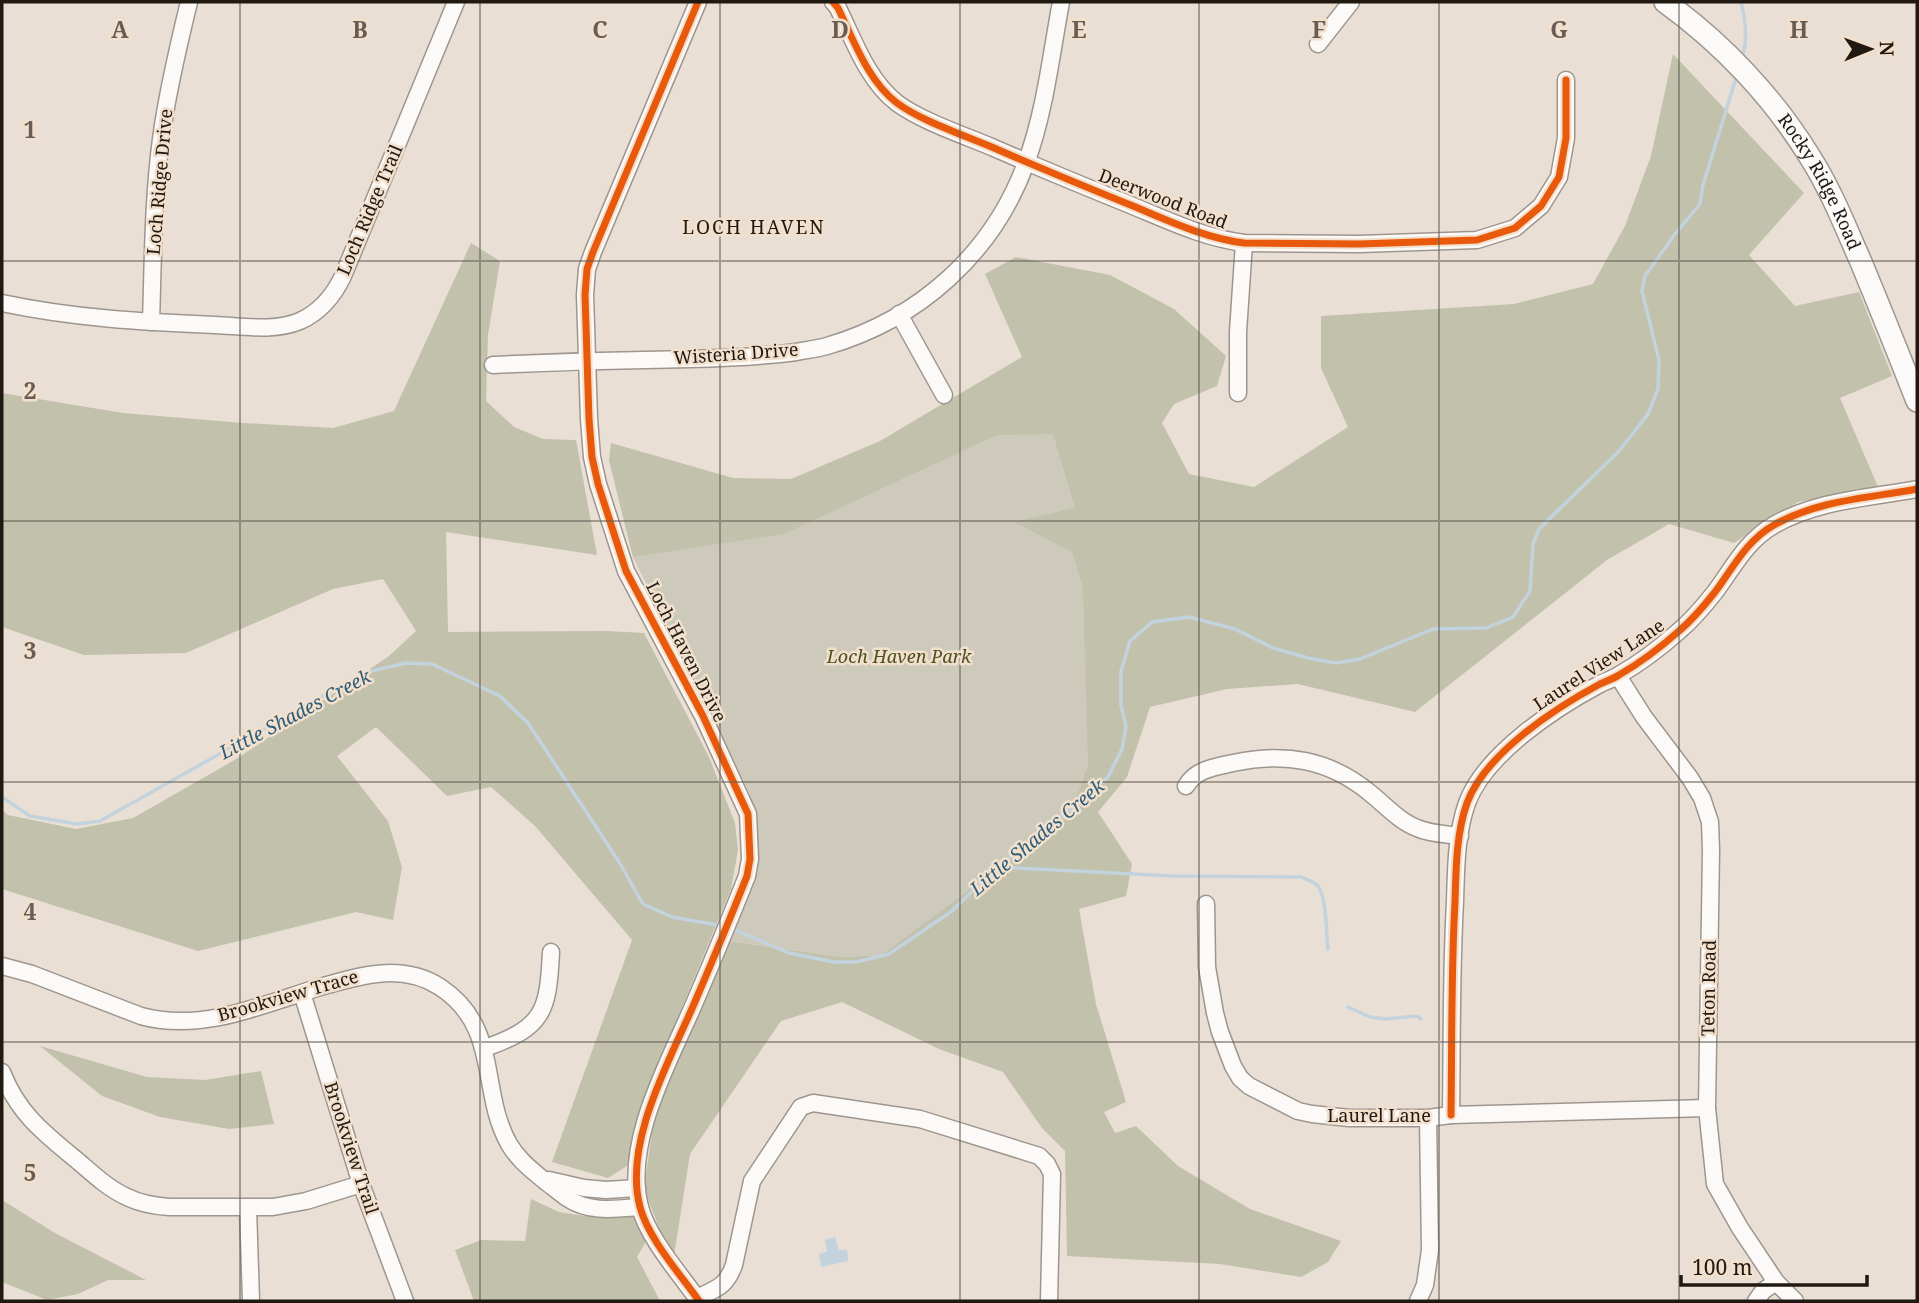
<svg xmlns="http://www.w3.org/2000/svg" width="1919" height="1303" font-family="'Noto Serif',serif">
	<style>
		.green { fill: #cdcabb }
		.forest { fill: #c2c1ac }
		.water { fill: #c2d3de }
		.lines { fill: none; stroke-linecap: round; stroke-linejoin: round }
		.stream { stroke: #c2d3de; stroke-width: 3.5 }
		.minor-casing { stroke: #9e968e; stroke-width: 19 }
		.major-casing { stroke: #9e968e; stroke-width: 24 }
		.minor { stroke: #fcfaf9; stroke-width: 16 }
		.major { stroke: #fcfaf9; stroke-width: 21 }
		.cycleway-casing { stroke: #f2e0cc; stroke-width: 11 }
		.cycleway { stroke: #e8590c; stroke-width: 7 }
		.grid { fill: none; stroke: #665e56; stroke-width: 2; stroke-opacity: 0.55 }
		.labels { text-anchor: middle; stroke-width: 5; stroke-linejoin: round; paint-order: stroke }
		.street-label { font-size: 18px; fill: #1f1912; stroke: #f2e0cc }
		.park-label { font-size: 18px; font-style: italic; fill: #4a5222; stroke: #f2e0cc }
		.neighbourhood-label { font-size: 19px; letter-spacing: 2px; fill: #1f1912; stroke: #f2e0cc }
		.water-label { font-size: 19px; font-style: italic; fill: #2d5d7b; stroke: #f2e0cc }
		.grid-label { font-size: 23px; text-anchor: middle; font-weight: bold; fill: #665e56; stroke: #f2e0cc; stroke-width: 5; stroke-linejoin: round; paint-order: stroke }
	</style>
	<rect width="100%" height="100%" fill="#eadfd4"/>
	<path class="green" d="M1046,386L1092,548L1088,764L1070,815L881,955L844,957L729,941L755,828L750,794L633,557L609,460L768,494Z"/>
	<g class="forest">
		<path d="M1673,54L1804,193L1749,255L1795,306L1859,292L1892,376L1840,398L1878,487L1798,502L1734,543L1669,524L1607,560L1415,712L1298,684L1227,689L1150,707L1127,777L1098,812L1132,864L1126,896L1079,909L1096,1004L1126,1102L1104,1112L1115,1133L1136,1126L1178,1166L1250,1209L1341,1241L1328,1262L1301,1277L1220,1264L1067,1256L1065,1151L1042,1128L1003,1072L939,1049L842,1002L781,1021L690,1154L674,1256L661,1233L644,1189L654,1117L729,941L843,957L881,955L1070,815L1088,764L1083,588L1072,552L1014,522L1075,508L1053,434L997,435L784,534L633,557L609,460L611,443L733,478L791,479L880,441L1022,357L985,274L1016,257L1110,275L1174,309L1226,356L1217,386L1174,404L1162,423L1189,474L1254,487L1348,427L1321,368V316L1514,304L1593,284L1625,226L1651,156Z"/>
		<path d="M471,243L500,261L488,335L486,401L514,427L543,439L576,440L597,555L446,532L448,632L607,631L644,633L709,757L735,823L738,850L731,889L647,1092L627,1166L608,1178L552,1162L632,940L535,826L491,787L447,796L376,727L337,756L388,821L402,867L393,920L356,912L198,951L2,889V810L8,815L76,829L133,818L238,758L389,656L416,631L383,579L333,589L186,653L84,655L2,627V393L123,413L243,423L333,428L394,411Z"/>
		<path d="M40,1046L147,1077L205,1080L261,1071L274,1124L229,1129L160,1117L102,1096Z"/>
		<path d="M531,1199L559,1212L598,1218L633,1216L647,1240L637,1257L660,1301H474L455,1250L481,1240L525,1241Z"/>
		<path d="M2,1200L55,1233L146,1280H108L78,1294L47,1300L2,1282Z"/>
	</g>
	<path class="water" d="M835,1237L839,1250H847L848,1261L821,1267L819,1255L820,1253L827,1252L825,1240Z"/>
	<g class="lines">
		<g class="stream">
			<path d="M1741,2C1746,21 1748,39 1742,58"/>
			<path d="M2,797L30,816L77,824L100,821L364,673L405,663L432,664L500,696L528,723L619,862L643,904L672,917L723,926"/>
			<path d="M998,867L1173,876L1301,877C1306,879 1312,881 1317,885C1327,895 1326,934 1328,949"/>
			<path d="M731,928L789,953L834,962H856L889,954L952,911L997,867L1088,795L1108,777L1122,749L1126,726L1121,706V671L1130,641L1152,622L1189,617L1235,629L1273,648L1308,658L1336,663L1360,659L1433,629L1486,628L1513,617L1530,591L1533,544L1539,529L1619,451L1648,414L1658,389L1659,360L1642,291L1645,276L1675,234L1700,204L1703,185L1737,75"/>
			<path d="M1348,1007L1370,1017L1386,1019L1417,1016L1421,1019"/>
		</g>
		<defs>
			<g id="minor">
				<path d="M698,2L593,252L587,269L585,295L589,419L592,457L598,484L626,571L703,716L748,814L750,859L747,876C730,919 712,962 694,1004C669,1062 623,1143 640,1207C648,1238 680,1274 699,1301"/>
				<path d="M833,2L838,8C854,41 868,81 897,103C921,121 966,136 994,148C1040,168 1086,187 1133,206C1169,221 1205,238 1244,243L1359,244L1477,240L1515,228L1541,206L1559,177L1566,138V80"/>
				<path d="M1318,44L1351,2"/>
				<path d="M2,303C72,318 143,322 215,325C242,326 274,332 300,321C320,312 334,295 343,276L456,2"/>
				<path d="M899,314L944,395"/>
				<path d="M151,322C153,261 153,199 161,139C167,93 178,47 189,2"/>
				<path d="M493,365C559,362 624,360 690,359C726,358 760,357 796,352C806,350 817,349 827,346C920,319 993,253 1026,163C1045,112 1051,55 1061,2"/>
				<path d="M1238,393V332L1244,243"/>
				<path d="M1618,676L1644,717L1690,778L1702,798L1710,822L1711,850L1707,1108L1715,1184L1740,1228L1776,1282L1795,1301"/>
				<path d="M1186,786C1196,769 1215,767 1233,763C1284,752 1329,759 1370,793C1385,805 1399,821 1417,828C1430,834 1446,834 1460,836"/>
				<path d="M1206,904L1207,967L1215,1013L1220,1032L1233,1066L1240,1078L1249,1086L1298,1111L1312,1114L1349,1118H1428L1451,1115L1707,1108"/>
				<path d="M2,966L32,974L141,1016C166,1023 194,1022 220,1017C253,1010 285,998 317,988C358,976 401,962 440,987C501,1027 479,1091 509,1144C519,1161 532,1170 546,1182C553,1187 560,1193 567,1198C589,1213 615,1209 640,1207"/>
				<path d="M302,993L361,1184L405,1301"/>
				<path d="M485,1048C544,1027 548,1012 551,952"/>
				<path d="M2,1072C18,1114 45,1134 79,1162C94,1175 109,1189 127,1197C141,1204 154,1206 169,1207H273L306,1201L361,1184"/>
				<path d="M1451,1115C1452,1044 1451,973 1455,902C1456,870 1456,834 1467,803C1485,754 1555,708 1600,684C1606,681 1613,679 1619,675C1640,663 1661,647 1679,631C1692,620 1704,606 1715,592C1733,568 1746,541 1774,525C1818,500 1869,498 1917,489"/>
				<path d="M549,1180L584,1188L606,1190L637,1188"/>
				<path d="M248,1208L251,1301"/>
				<path d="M697,1298C717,1288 726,1287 734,1265L752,1181L801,1107L813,1103L920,1119L1039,1156L1047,1164L1052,1174L1049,1301"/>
				<path d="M1418,1301L1425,1285L1430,1250L1428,1118"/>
				<path d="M1756,1301L1763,1291L1776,1282"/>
			</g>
			<g id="major">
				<path id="s1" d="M1665,2C1722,43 1773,97 1810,157C1831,190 1845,226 1861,262C1880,308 1899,355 1917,401"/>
			</g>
		</defs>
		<use href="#minor" class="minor-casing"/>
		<use href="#major" class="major-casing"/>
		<use href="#minor" class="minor"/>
		<use href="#major" class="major"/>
		<defs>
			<g id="cycleway">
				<path d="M698,2L593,252L587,269L585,295L589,419L592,457L598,484L626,571L703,716L748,814L750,859L747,876C730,919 712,962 694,1004C669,1062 623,1143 640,1207C648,1238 680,1274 699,1301"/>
				<path d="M833,2L838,8C854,41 868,81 897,103C921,121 966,136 994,148C1040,168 1086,187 1133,206C1169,221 1205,238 1244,243L1359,244L1477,240L1515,228L1541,206L1559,177L1566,138V80"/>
				<path d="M1451,1115C1452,1044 1451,973 1455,902C1456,870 1456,834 1467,803C1485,754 1555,708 1600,684C1606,681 1613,679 1619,675C1640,663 1661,647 1679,631C1692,620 1704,606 1715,592C1733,568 1746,541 1774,525C1818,500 1869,498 1917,489"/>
			</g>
		</defs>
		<use href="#cycleway" class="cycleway-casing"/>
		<use href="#cycleway" class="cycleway"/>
	</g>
	<path class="grid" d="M240,2V1301M480,2V1301M720,2V1301M960,2V1301M1199,2V1301M1439,2V1301M1679,2V1301M2,261H1917M2,521H1917M2,782H1917M2,1042H1917"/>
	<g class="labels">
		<g class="street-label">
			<text transform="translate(160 182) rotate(-85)" y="6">Loch Ridge Drive</text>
			<text dy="6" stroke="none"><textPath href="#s1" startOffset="240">Rocky Ridge Road</textPath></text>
			<text transform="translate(1163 199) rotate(21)" y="6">Deerwood Road</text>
			<text transform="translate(370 210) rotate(-67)" y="6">Loch Ridge Trail</text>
			<text transform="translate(736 354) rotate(-4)" y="6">Wisteria Drive</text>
			<text transform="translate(686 652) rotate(63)" y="6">Loch Haven Drive</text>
			<text transform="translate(1599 665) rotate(-33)" y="6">Laurel View Lane</text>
			<text transform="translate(1709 988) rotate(-89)" y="6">Teton Road</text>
			<text transform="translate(288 996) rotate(-16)" y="6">Brookview Trace</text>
			<text x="1379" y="1122">Laurel Lane</text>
			<text transform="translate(351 1148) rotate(72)" y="6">Brookview Trail</text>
		</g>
		<g class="park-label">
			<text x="899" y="663">Loch Haven Park</text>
		</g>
		<g class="neighbourhood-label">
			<text x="754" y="234">LOCH HAVEN</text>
		</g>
		<g class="water-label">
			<text transform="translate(295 714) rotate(-28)" y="7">Little Shades Creek</text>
			<text transform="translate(1037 837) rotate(-40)" y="7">Little Shades Creek</text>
		</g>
	</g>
	<g class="grid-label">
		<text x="120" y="38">A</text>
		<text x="360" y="38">B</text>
		<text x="600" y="38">C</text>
		<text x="840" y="38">D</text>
		<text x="1079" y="38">E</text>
		<text x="1319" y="38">F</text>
		<text x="1559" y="38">G</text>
		<text x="1799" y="38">H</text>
		<text x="30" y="138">1</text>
		<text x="30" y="399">2</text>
		<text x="30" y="659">3</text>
		<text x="30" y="920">4</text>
		<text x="30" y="1181">5</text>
	</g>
	<rect width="1919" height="1303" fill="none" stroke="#1f1912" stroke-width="7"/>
	<g transform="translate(1870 49) rotate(89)" stroke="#f2e0cc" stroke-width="5" paint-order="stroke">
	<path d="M0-5L12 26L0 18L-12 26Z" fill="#1f1912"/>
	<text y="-10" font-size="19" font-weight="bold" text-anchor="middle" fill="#1f1912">N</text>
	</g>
	<path d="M1681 1275v10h186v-10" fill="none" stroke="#1f1912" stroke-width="3.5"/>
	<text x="1692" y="1275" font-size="21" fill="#1f1912" stroke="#f2e0cc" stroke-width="5" paint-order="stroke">100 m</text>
</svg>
